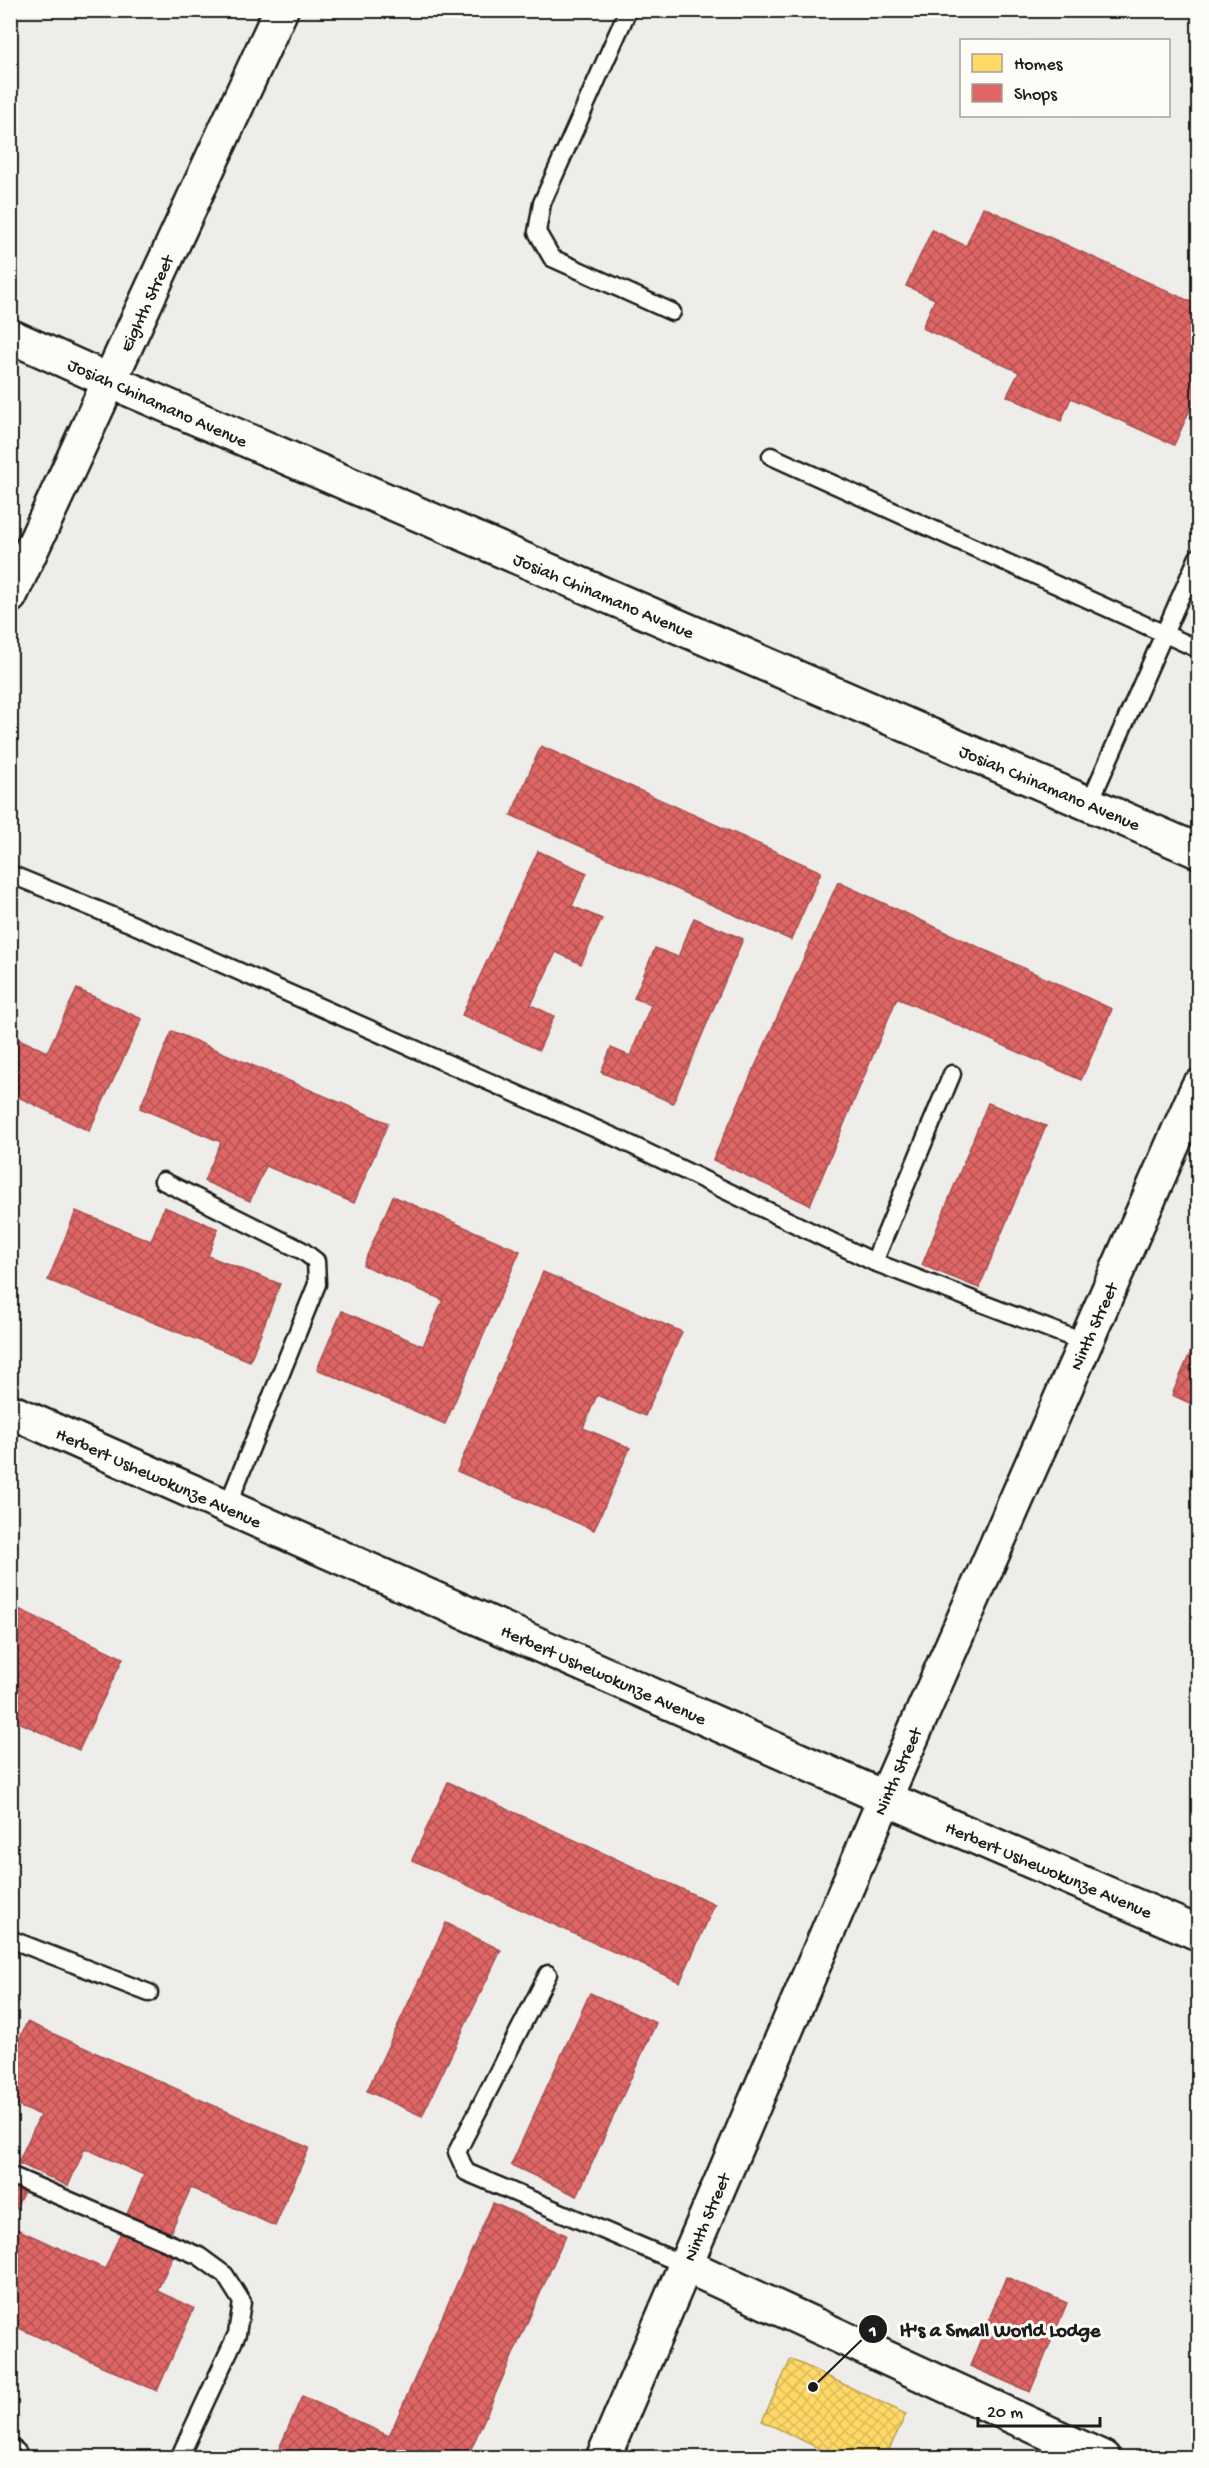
<svg xmlns="http://www.w3.org/2000/svg" width="1209" height="2468" font-family="'Gochi Hand',sans-serif">
	<style>
		.built { fill: #eeede9; fill-rule: evenodd }
		.homes { fill: url(#homes-cross-hatch); stroke: #bba050; stroke-width: 1.5 }
		.shops { fill: url(#shops-cross-hatch); stroke: #a55050; stroke-width: 1.5 }
		.lines { fill: none; stroke-linecap: round; stroke-linejoin: round }
		.lane-casing { stroke: #1c1c1c; stroke-width: 21 }
		.street-casing { stroke: #1c1c1c; stroke-width: 38 }
		.lane { stroke: #fdfcf7; stroke-width: 16 }
		.street { stroke: #fdfcf7; stroke-width: 33 }
		.labels { text-anchor: middle; stroke-width: 6; stroke-linejoin: round; paint-order: stroke }
		.street-label { font-size: 18px; fill: #1c1c1c; stroke: #fdfcf7 }
		.leader { fill: none; stroke: #1c1c1c; stroke-width: 2 }
		.callout-dot { fill: #1c1c1c; stroke: #fdfcf7; stroke-width: 2 }
		.mark-label { font-size: 18px; text-anchor: middle; font-weight: bold; fill: #fff }
		.callout-label { font-size: 20px; text-anchor: middle; font-weight: bold; fill: #1c1c1c; stroke: #fdfcf7; stroke-width: 6; stroke-linejoin: round; paint-order: stroke }
	</style>
	<defs>
		<pattern id="homes-cross-hatch" width="8" height="8" patternUnits="userSpaceOnUse" patternTransform="scale(1.5)"><rect width="8" height="8" fill="#ffd966"/><path d="M0 0l8 8M0 8l8-8" fill="none" stroke="#daba58"/></pattern>
		<pattern id="shops-cross-hatch" width="8" height="8" patternUnits="userSpaceOnUse" patternTransform="scale(1.5)"><rect width="8" height="8" fill="#e06666"/><path d="M0 0l8 8M0 8l8-8" fill="none" stroke="#b55353"/></pattern>
	</defs>
	<rect width="100%" height="100%" fill="#fdfcf7"/>
	<filter id="ink" filterUnits="userSpaceOnUse"><feTurbulence type="fractalNoise" baseFrequency=".0167" numOctaves="2"/><feDisplacementMap in="SourceGraphic" scale="12" xChannelSelector="R" yChannelSelector="G"/><feConvolveMatrix kernelMatrix="1 2 1 2 8 2 1 2 1" color-interpolation-filters="sRGB"/></filter>
	<g filter="url(#ink)">
		<path class="built" d="M11,11H1198V2457H11ZM962,40H1168V116H962Z"/>
		<path class="homes" d="M791,2359L906,2414L885,2458H839L762,2421Z"/>
		<g class="shops">
			<path d="M983,207L1198,305V392L1174,445L1071,398L1061,421L1007,396L1019,372L922,328L935,299L906,286L932,230L966,246Z"/>
			<path d="M541,746L821,872L791,940L511,815Z"/>
			<path d="M538,851L587,873L572,906L602,919L581,964L556,952L531,1005L554,1016L539,1050L462,1015Z"/>
			<path d="M838,882L1112,1009L1081,1080L897,998L810,1205L713,1160Z"/>
			<path d="M694,918L743,939L673,1103L601,1072L611,1048L630,1056L651,1005L634,998L655,948L678,957Z"/>
			<path d="M77,989L142,1019L89,1131L10,1093V1057L19,1039L47,1052Z"/>
			<path d="M172,1031L388,1123L354,1203L266,1166L250,1201L204,1181L221,1142L140,1108Z"/>
			<path d="M988,1103L1046,1126L979,1288L922,1265Z"/>
			<path d="M393,1196L520,1251L445,1424L317,1369L342,1311L423,1346L443,1300L363,1265Z"/>
			<path d="M164,1207L218,1229L208,1256L280,1284L250,1361L48,1280L76,1211L151,1241Z"/>
			<path d="M543,1272L682,1332L645,1416L597,1395L583,1428L630,1448L594,1530L457,1471Z"/>
			<path d="M1191,1351L1198,1354V1407L1172,1395Z"/>
			<path d="M10,1605L123,1658L79,1750L10,1718Z"/>
			<path d="M448,1782L715,1904L680,1982L412,1860Z"/>
			<path d="M446,1923L501,1950L422,2116L367,2091Z"/>
			<path d="M590,1993L656,2023L577,2196L511,2165Z"/>
			<path d="M27,2022L309,2148L275,2226L191,2188L170,2233L127,2214L144,2175L85,2148L68,2186L18,2163L40,2115L10,2103V2060Z"/>
			<path d="M10,2184L24,2191L10,2221Z"/>
			<path d="M493,2203L566,2235L467,2458H275L302,2396L389,2436Z"/>
			<path d="M10,2226L105,2269L121,2232L173,2256L157,2291L194,2308L157,2391L10,2324Z"/>
			<path d="M1006,2277L1067,2303L1030,2392L970,2366Z"/>
		</g>
		<g class="lines">
			<defs>
				<g id="lane">
					<path d="M628,10L542,203L537,232L552,258L672,312"/>
					<path d="M771,456L1198,649"/>
					<path d="M1089,804L1198,557"/>
					<path d="M10,874L127,922L621,1140L874,1262L1086,1343"/>
					<path d="M163,1181L303,1251L316,1261L317,1284L227,1507"/>
					<path d="M874,1262L952,1074"/>
					<path d="M10,1939L149,1993"/>
					<path d="M548,1974L457,2152L466,2172L685,2265"/>
					<path d="M10,2175L199,2256L225,2275L242,2302L237,2334L179,2458"/>
				</g>
				<g id="street">
					<path d="M10,336L110,381L1198,851"/>
					<path d="M10,596L281,10"/>
					<path d="M10,1411L885,1798L1198,1933"/>
					<path d="M685,2265L1103,2458"/>
					<path d="M10,2457L11,2458"/>
					<path d="M603,2458L885,1798L1198,1087"/>
				</g>
			</defs>
			<use href="#lane" class="lane-casing"/>
			<use href="#street" class="street-casing"/>
			<use href="#lane" class="lane"/>
			<use href="#street" class="street"/>
		</g>
	</g>
	<g class="labels">
		<g class="street-label">
			<text transform="translate(146 303) rotate(-65)" y="6">Eighth Street</text>
			<text transform="translate(158 402) rotate(24)" y="6">Josiah Chinamano Avenue</text>
			<text transform="translate(604 595) rotate(23)" y="6">Josiah Chinamano Avenue</text>
			<text transform="translate(1050 787) rotate(23)" y="6">Josiah Chinamano Avenue</text>
			<text transform="translate(1093 1326) rotate(-66)" y="6">Ninth Street</text>
			<text transform="translate(159 1477) rotate(24)" y="6">Herbert Ushewokunze Avenue</text>
			<text transform="translate(604 1674) rotate(24)" y="6">Herbert Ushewokunze Avenue</text>
			<text transform="translate(897 1771) rotate(-66)" y="6">Ninth Street</text>
			<text transform="translate(1049 1869) rotate(23)" y="6">Herbert Ushewokunze Avenue</text>
			<text transform="translate(706 2217) rotate(-67)" y="6">Ninth Street</text>
		</g>
	</g>
	<path class="leader" d="M813 2387L873 2329"/>
	<g class="callout-dot">
		<circle cx="813" cy="2387" r="6"/>
		<circle cx="873" cy="2329" r="15"/>
	</g>
	<g class="mark-label">
		<text x="873" y="2336">1</text>
	</g>
	<g class="callout-label">
		<text x="1000" y="2336">It's a Small World Lodge</text>
	</g>
	<rect width="1209" height="2468" fill="none" stroke="#fdfcf7" stroke-width="36"/>
	<rect x="18" y="18" width="1173" height="2432" fill="none" stroke="#1c1c1c" stroke-width="2" filter="url(#ink)"/>
	<rect x="960" y="39" width="210" height="78" fill="#fdfcf7" stroke="#a3a29f" stroke-width="1.5"/>
	<rect x="972" y="54" width="30" height="18" fill="#ffd966" stroke="#a3a29f" stroke-width="1.5"/>
	<text x="1014" y="69" font-size="18" fill="#1c1c1c">Homes</text>
	<rect x="972" y="84" width="30" height="18" fill="#e06666" stroke="#a3a29f" stroke-width="1.5"/>
	<text x="1014" y="99" font-size="18" fill="#1c1c1c">Shops</text>
	<path d="M978 2417v9h122v-9" fill="none" stroke="#1c1c1c" stroke-width="3"/>
	<text x="987" y="2417" font-size="18" fill="#1c1c1c" stroke="#fdfcf7" stroke-width="4.5" paint-order="stroke">20 m</text>
</svg>
